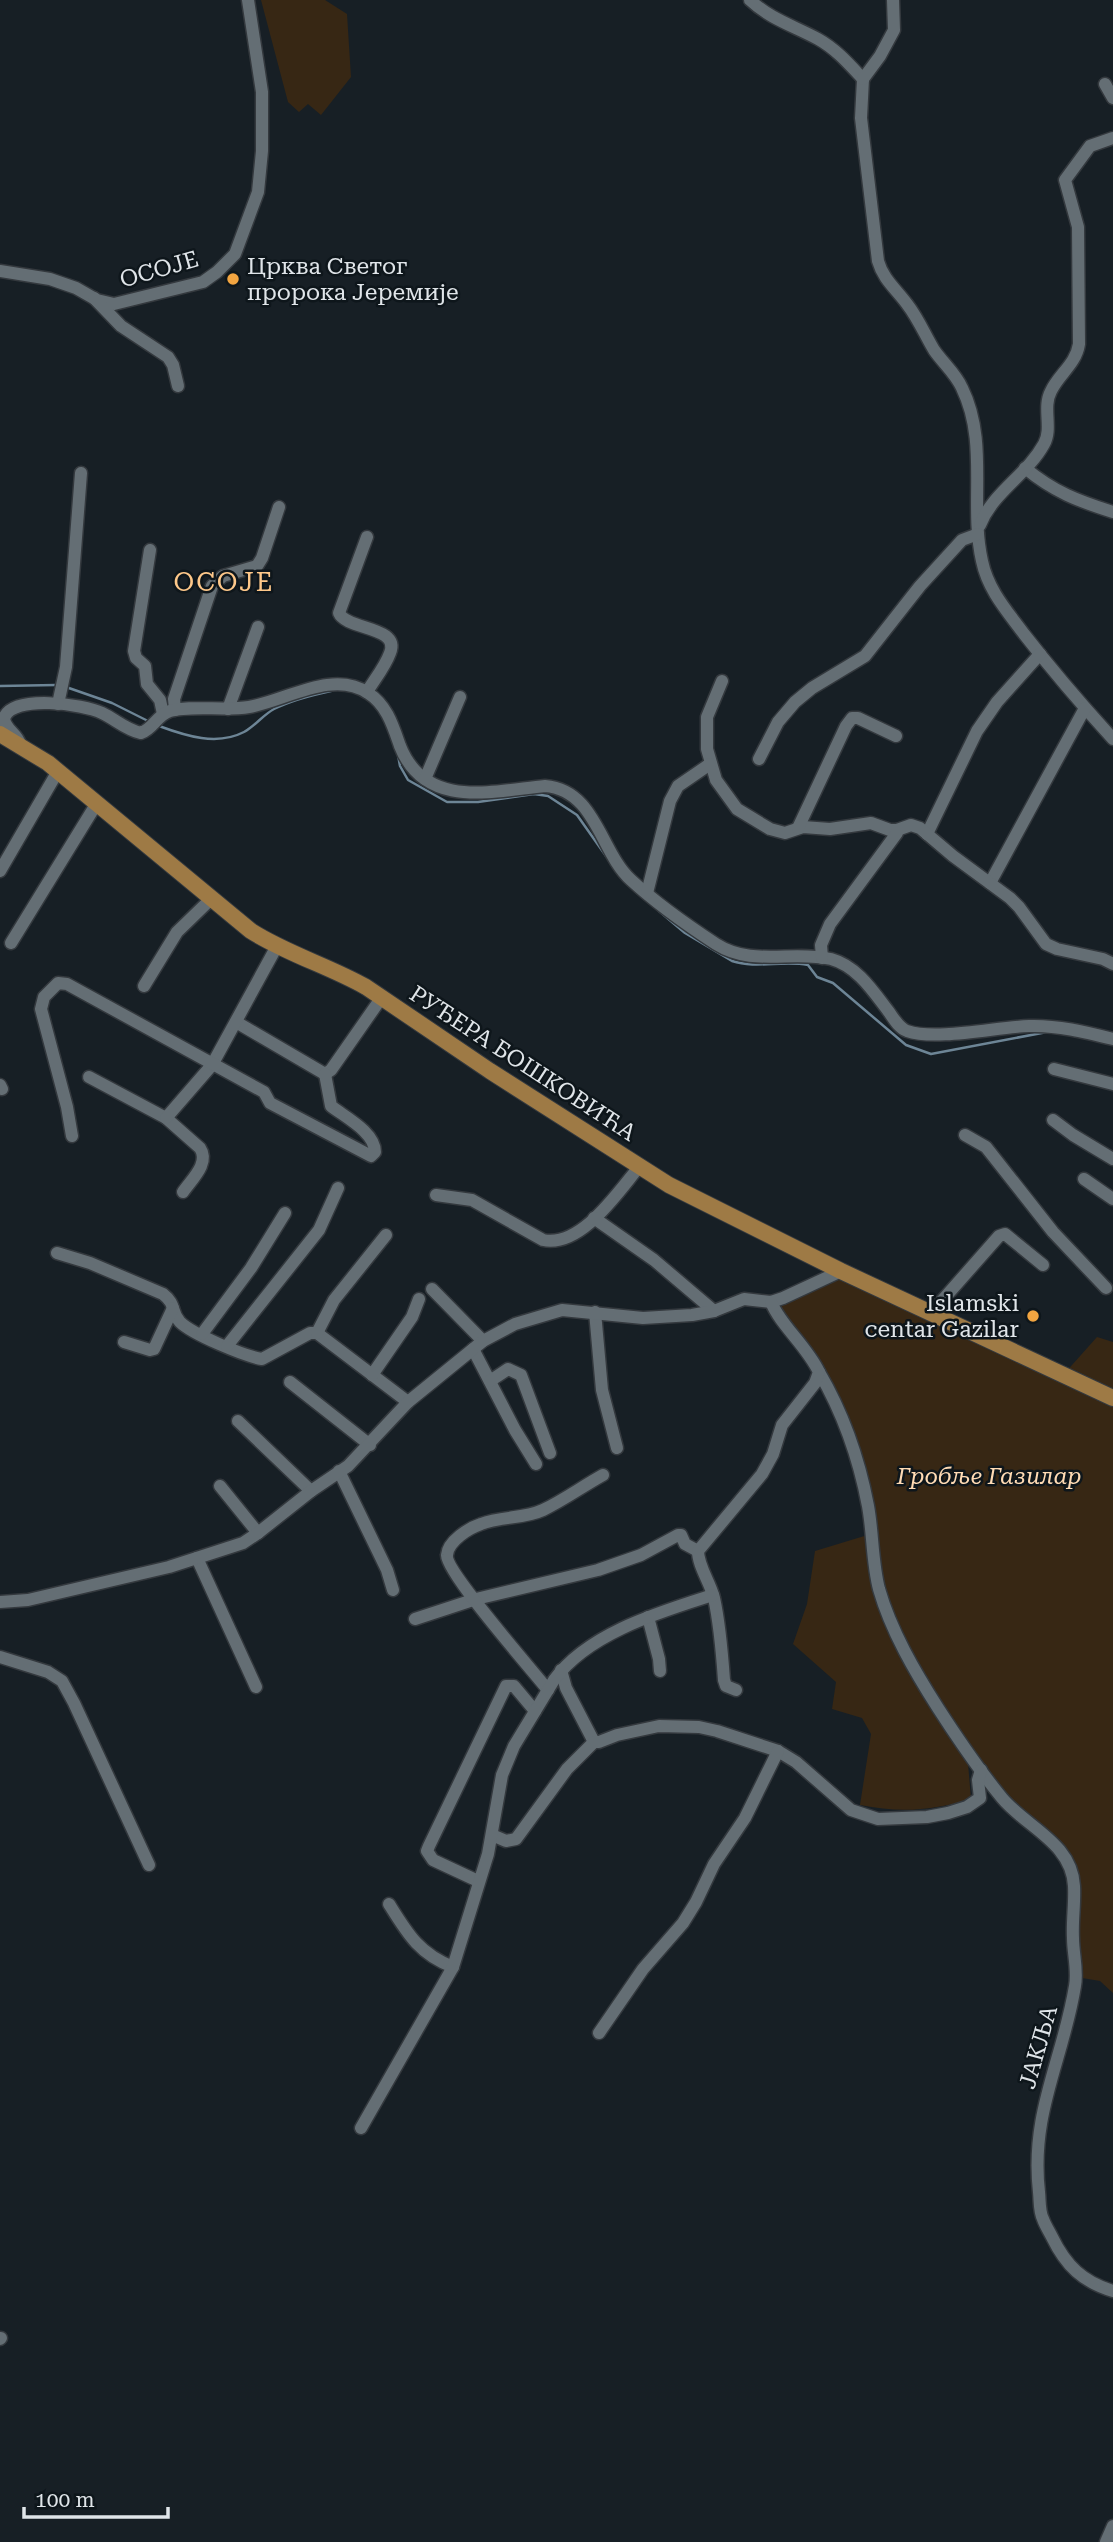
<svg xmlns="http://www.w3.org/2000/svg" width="1113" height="2542" font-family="'Roboto Serif',serif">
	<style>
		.green { fill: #372714; fill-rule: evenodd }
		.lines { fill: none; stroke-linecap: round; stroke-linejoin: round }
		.stream { stroke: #6d8596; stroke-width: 2.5 }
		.minor-casing { stroke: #34393e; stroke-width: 15 }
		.major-casing { stroke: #34393e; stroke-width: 18 }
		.minor { stroke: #646e74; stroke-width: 12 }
		.major { stroke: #9e7a45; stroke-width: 16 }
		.poi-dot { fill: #f2a541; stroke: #0e161b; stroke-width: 2.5 }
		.labels { text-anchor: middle; stroke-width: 5; stroke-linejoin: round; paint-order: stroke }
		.poi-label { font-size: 23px; fill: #e0e5e9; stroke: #0e161b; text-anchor: start }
		.street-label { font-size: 23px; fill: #e0e5e9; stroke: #0e161b }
		.park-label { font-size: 23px; font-style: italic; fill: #ffdbb4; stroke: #0e161b }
		.quarter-label { font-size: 26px; letter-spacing: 2px; fill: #fec88a; stroke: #0e161b }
	</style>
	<rect width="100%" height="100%" fill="#171f25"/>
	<g class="green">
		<path d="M261,0H325L347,14L351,77L321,115L308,104L299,112L288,102Z"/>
		<path d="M841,1271L1064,1374L1097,1337L1113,1342V1993L1100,1981L1076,1977L1073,1874L1021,1817L927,1693L968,1763L971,1799C932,1811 899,1813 860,1805L871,1734L862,1718L832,1709L836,1682L793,1644L807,1604L815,1551L871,1534L843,1422L775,1311L783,1298ZM871,1542L895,1628C871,1603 869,1575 871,1542Z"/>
	</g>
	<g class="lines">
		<g class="stream">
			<path d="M0,686L56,685"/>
			<path d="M66,687L112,703L150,722"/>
			<path d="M159,726C186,736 217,746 244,732C255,726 263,715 274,709C292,700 312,695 331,691"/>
			<path d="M398,755L400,766L408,780L447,802H478L534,794L548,796L577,815L606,856"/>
			<path d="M659,911L685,933L732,961C756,969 783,960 808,965L817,977L833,983L906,1045L931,1054L1047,1032"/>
		</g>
		<defs>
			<g id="minor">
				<path d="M750,0C770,19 794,26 818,39C836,49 849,64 863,79"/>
				<path d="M863,79L861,118L878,261C883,279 896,289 907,304C918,318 925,335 934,350C943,363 956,374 962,388C989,443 969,504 982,561C988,590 1007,611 1024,634C1052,670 1082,705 1113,739"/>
				<path d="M863,79L880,56L894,30L893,0"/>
				<path d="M1105,84L1113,98"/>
				<path d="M0,271L50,279L76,288L97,300L114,304L203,282L217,272L235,254L258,192L262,151V92L248,0"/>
				<path d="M94,298L121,326L168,357L173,365L178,386"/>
				<path d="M1025,468C1054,492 1078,501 1113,512"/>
				<path d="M980,525C993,492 1027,475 1044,444C1053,428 1042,408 1051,391C1059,374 1076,364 1079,344L1078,227L1065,180L1090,146L1113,138"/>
				<path d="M367,537L339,613C346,630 401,626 390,653C385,667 374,680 367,692"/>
				<path d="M150,550L134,651L136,658L145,666L147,684L160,700L163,714"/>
				<path d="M722,681L707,717V749L716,780L737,809L770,829L785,833L803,827L830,829L871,823L890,830H897"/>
				<path d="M58,704L66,667L81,473"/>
				<path d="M228,709L258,627"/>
				<path d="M175,710L174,699L212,586L223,576L257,566L262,558L279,507"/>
				<path d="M20,744C17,733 5,730 4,718C13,694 83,704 102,713C115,719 126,730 141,733C153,729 157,715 170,711C189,705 226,711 249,707C285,701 333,669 368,693C387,705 393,726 400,746C425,810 493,791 545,786C596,790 600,852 631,880C657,904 687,925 716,944C752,967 792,950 831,959C857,966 873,991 889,1012C894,1019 899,1028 907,1031C936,1041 997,1027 1029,1026C1057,1025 1085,1032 1113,1039"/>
				<path d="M759,759L778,722L795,702L812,688L865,656L920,586L962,540L978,534"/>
				<path d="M425,779L460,697"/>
				<path d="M798,828L846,726L852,718H858L896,736"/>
				<path d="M927,834L977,731L997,702L1040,654"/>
				<path d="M0,871L58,771"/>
				<path d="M990,883L1085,708"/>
				<path d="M647,893L670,801L678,786L710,764"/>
				<path d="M11,943L97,803"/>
				<path d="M822,958L821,945L830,924L897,833V830L911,825L920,828L953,856L1010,898L1019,907L1046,944L1057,949L1103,959L1113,964"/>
				<path d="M144,986L177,932L212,898"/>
				<path d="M236,1022L325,1074L331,1070L382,997"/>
				<path d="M1054,1069L1113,1084"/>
				<path d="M89,1077L166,1118L200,1148C210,1163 192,1179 183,1192"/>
				<path d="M0,1085L2,1089"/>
				<path d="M166,1118L212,1065L277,946"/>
				<path d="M1053,1120L1073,1135L1113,1159"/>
				<path d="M965,1135L986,1147L1053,1232L1106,1288"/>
				<path d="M72,1136L67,1107L41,1009L44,997L58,983L67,984L264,1092L270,1103L371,1156L375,1152C375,1132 345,1117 331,1106L325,1074"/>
				<path d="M1084,1179L1113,1199"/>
				<path d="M436,1195L472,1200L543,1240C581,1248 618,1192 639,1167"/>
				<path d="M594,1218L654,1260L714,1311"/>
				<path d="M57,1253L90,1263L163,1294C177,1305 170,1311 180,1322C192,1334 244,1356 262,1359L310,1333H317L408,1402"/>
				<path d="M432,1289L483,1341"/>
				<path d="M595,1312L602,1390L617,1448"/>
				<path d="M932,1312L999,1236L1005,1234L1043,1265"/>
				<path d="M317,1333L334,1300L386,1235"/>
				<path d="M202,1334L251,1268L285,1213"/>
				<path d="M124,1342L150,1350L154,1349L173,1308"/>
				<path d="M227,1346L319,1230L338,1188"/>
				<path d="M473,1349L515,1430L536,1464"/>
				<path d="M819,1372C843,1413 859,1459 868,1506C873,1533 872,1562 879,1589C891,1631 915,1672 938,1708C958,1739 979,1770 1002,1798C1026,1827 1072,1843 1074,1886C1075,1903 1072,1921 1073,1938C1073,1954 1078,1970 1075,1986C1063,2060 1030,2113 1039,2192C1040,2201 1039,2211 1043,2219C1045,2225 1049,2231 1052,2237C1066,2266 1083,2282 1113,2291"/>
				<path d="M372,1375L412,1317L419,1299"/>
				<path d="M490,1381L508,1369L521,1375L550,1453"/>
				<path d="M290,1382L370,1445"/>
				<path d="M238,1421L311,1491"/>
				<path d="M339,1471L387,1570L393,1590"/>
				<path d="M220,1486L258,1533"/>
				<path d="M197,1558L256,1687"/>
				<path d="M0,1602L28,1600L169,1567L243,1543L258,1533L311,1491L348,1466L408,1402L483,1341L515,1324L562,1310L643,1318L692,1315L714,1311L744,1299L771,1302L783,1298L841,1271"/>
				<path d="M648,1617L659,1659L660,1671"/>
				<path d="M415,1619L476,1599L598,1570L641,1555L678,1535H681L685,1544L698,1551"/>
				<path d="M0,1657L48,1672L62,1681L74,1703L149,1865"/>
				<path d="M561,1670L566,1688L594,1742"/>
				<path d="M548,1690C533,1671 445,1571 447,1555C448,1541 469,1528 481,1524C501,1516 524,1519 543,1510C564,1500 583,1486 603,1475"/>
				<path d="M736,1690L726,1686L724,1680C722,1652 720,1625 714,1598C710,1582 698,1566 698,1551L762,1474L773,1454L782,1425L815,1383L819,1372C806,1345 781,1326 771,1302"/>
				<path d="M492,1835L506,1841L516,1839L567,1769L594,1742H599L617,1735L659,1726L699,1727L717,1731L778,1751L796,1762L851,1810L878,1819L927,1817L948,1813L967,1807L980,1798L978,1780L981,1770"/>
				<path d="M478,1881L433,1860L427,1851L429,1846L506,1686H514L535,1711"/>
				<path d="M389,1904C407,1933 419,1954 453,1967"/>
				<path d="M599,2033L643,1969L683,1923L696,1902L714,1864L745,1818L778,1751"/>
				<path d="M361,2128L453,1967L488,1854L502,1775L514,1746L554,1680C588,1633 660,1612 713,1595"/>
				<path d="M0,2339L1,2338"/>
				<path d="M1106,2542L1113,2526"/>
			</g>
			<path id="major" d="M0,734L48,763L251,931C287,954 329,966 366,987L490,1071L669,1185L841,1271L1113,1398"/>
		</defs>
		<use href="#minor" class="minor-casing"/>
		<use href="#major" class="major-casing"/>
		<use href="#minor" class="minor"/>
		<use href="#major" class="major"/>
	</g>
	<g class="poi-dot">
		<circle cx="233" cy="279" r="7"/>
		<circle cx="1033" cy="1316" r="7"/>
	</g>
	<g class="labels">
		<g class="poi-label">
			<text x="247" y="274">Црква Светог<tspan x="247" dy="26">пророка Јеремије</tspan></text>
			<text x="1019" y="1311" text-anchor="end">Islamski<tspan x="1019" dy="26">centar Gazilar</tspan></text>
		</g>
		<g class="street-label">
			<text transform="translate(159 269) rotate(-16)" y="8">ОСОЈЕ</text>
			<text transform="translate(523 1063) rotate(33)" y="8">РУЂЕРА БОШКОВИЋА</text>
			<text transform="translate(1038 2047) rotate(-74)" y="8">ЈАКЉА</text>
		</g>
		<g class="park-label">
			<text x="989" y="1484">Гробље Газилар</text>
		</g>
		<g class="quarter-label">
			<text x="224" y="591">ОСОЈЕ</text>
		</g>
	</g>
	<path d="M24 2507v10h144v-10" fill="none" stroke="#e0e5e9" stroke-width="3.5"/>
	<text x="35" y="2507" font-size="21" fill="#e0e5e9" stroke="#0e161b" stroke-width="5" paint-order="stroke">100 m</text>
</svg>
